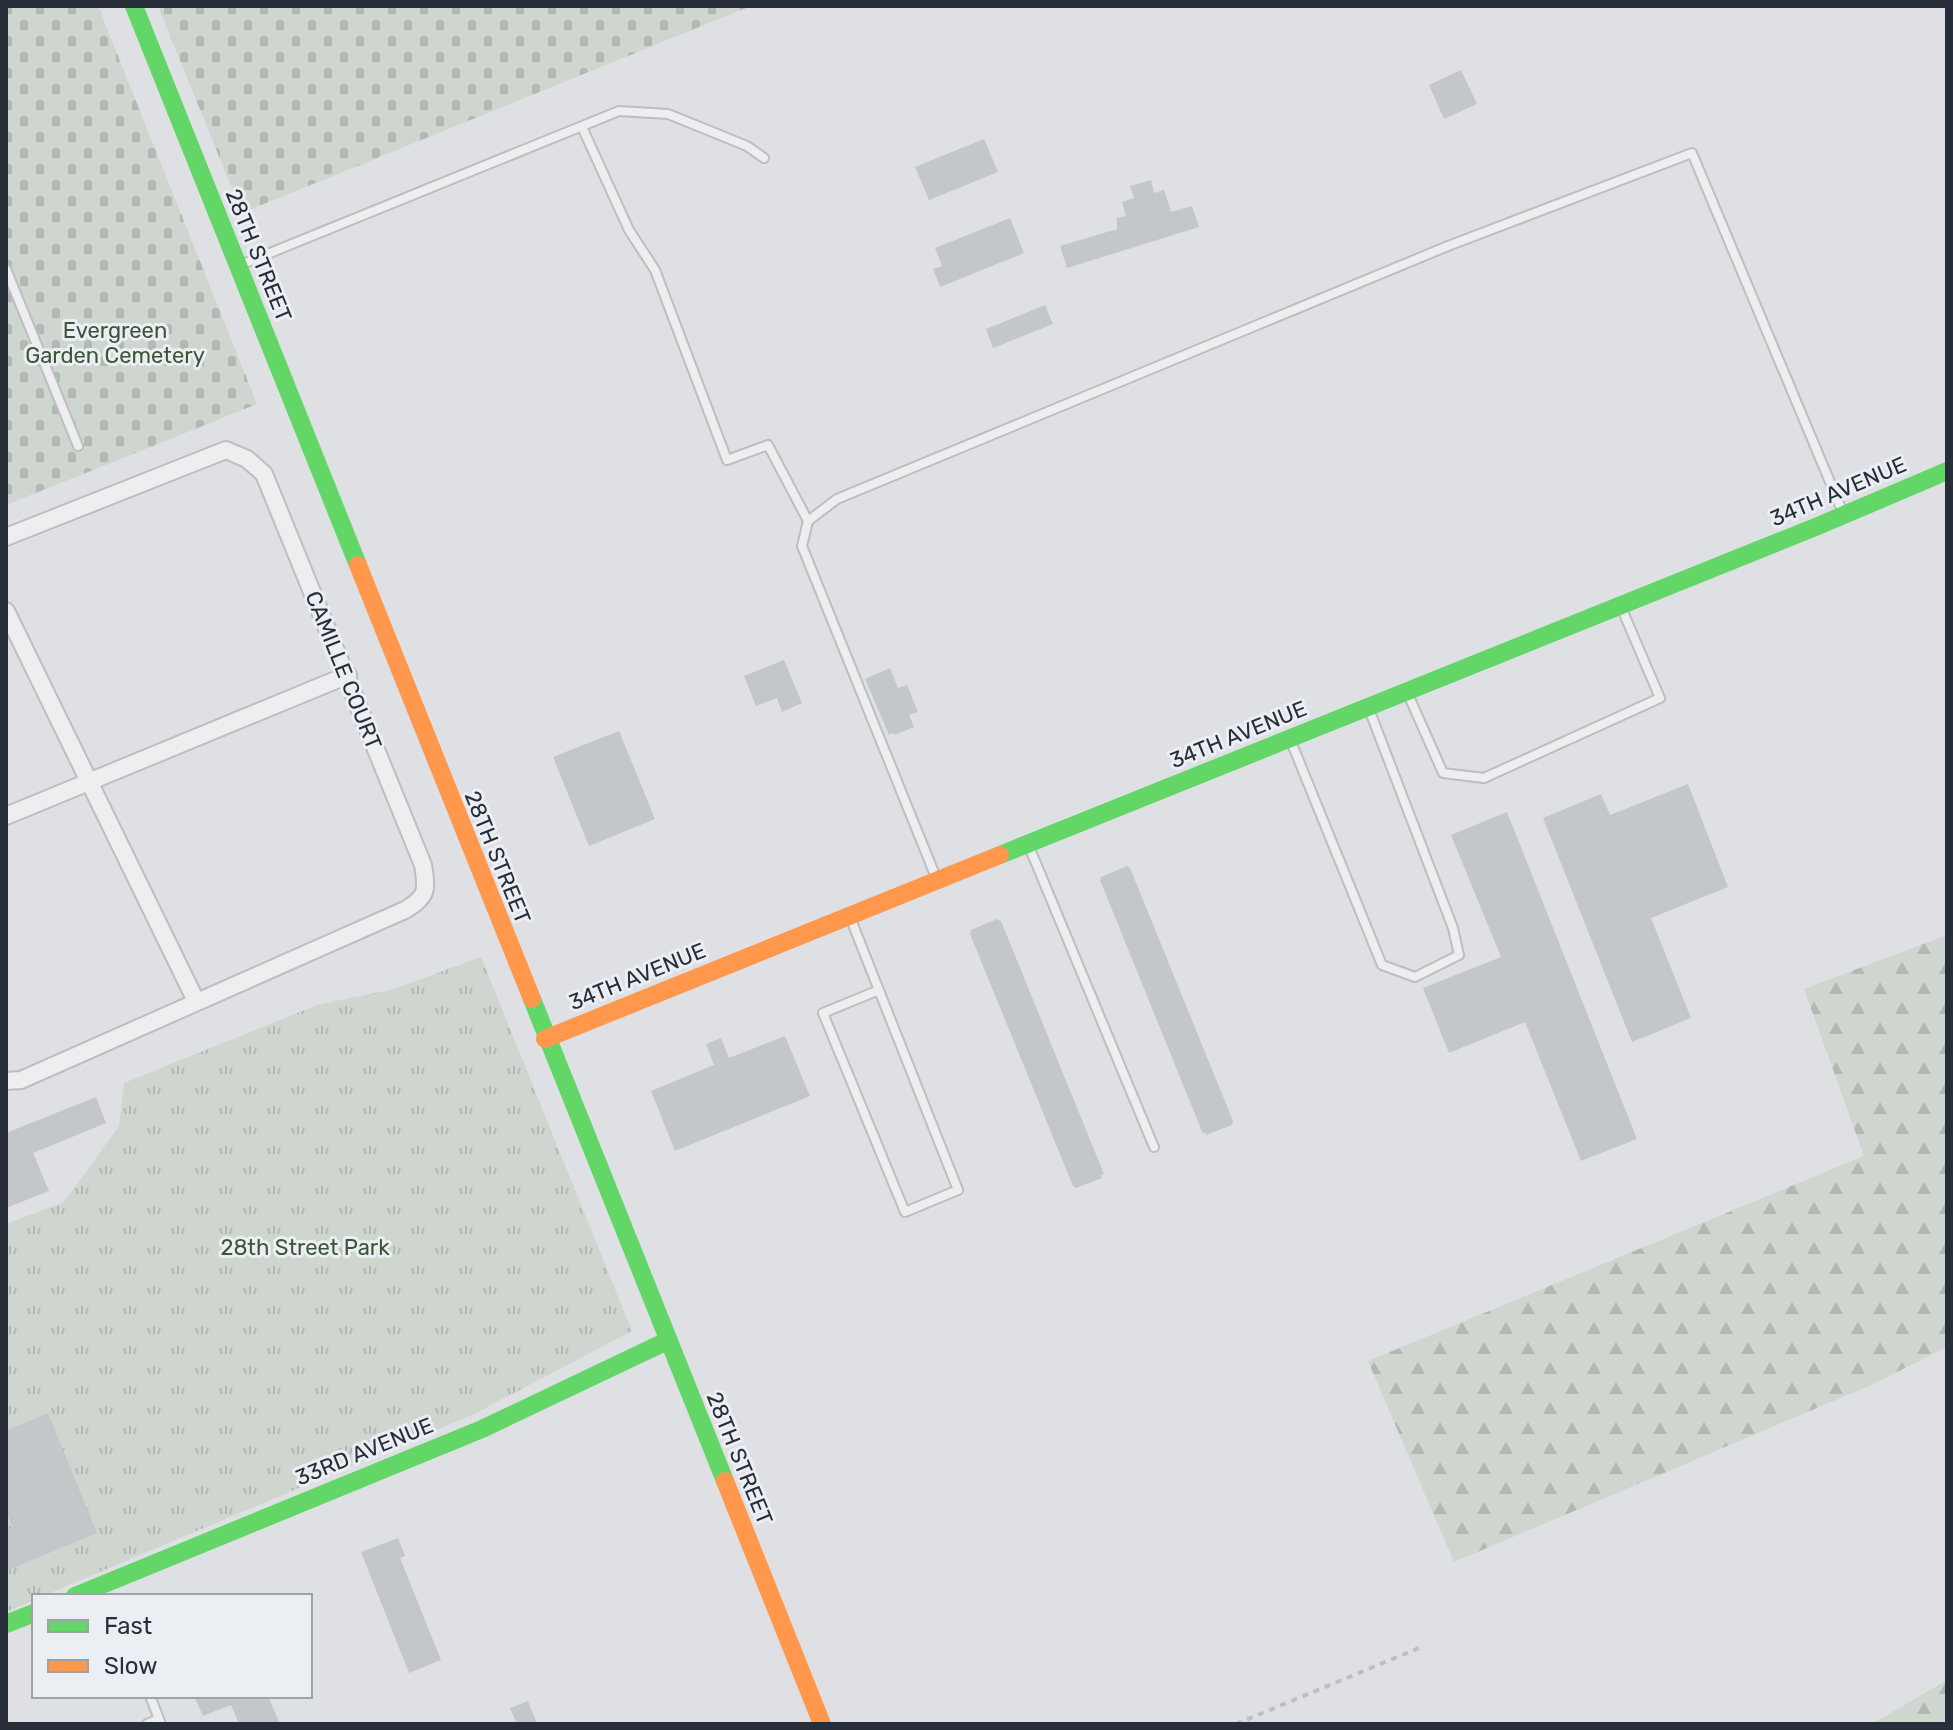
<svg xmlns="http://www.w3.org/2000/svg" width="1953" height="1730" font-family="Rubik,sans-serif">
	<style>
		.forest { fill: url(#forest-firs) }
		.cemetery { fill: url(#cemetery-stones) }
		.park { fill: url(#park-tufts) }
		.building { fill: #c4c7ca }
		.lines { fill: none; stroke-linecap: round; stroke-linejoin: round }
		.lane-casing { stroke: #bcbec1; stroke-width: 12 }
		.street-casing { stroke: #bcbec1; stroke-width: 20 }
		.path { stroke: #bdbfc2; stroke-width: 4; stroke-dasharray: 6 6; stroke-linecap: butt }
		.lane { stroke: #eeeef0; stroke-width: 8 }
		.street { stroke: #eeeef0; stroke-width: 16 }
		.fast { stroke: #63d668; stroke-width: 18 }
		.slow { stroke: #ff974d; stroke-width: 18 }
		.labels { text-anchor: middle; stroke-width: 6; stroke-linejoin: round; paint-order: stroke }
		.street-label { font-size: 22px; fill: #282e39; stroke: #ebeff3 }
		.park-label { font-size: 22px; fill: #3c5437; stroke: #ebeff3 }
	</style>
	<defs>
		<pattern id="forest-firs" width="22" height="20" patternUnits="userSpaceOnUse" patternTransform="scale(2)"><rect width="22" height="20" fill="#cfd6cf"/><path d="M5 1l3.5 6h-7zM16 11l3.5 6h-7z" fill="#b2b8b2"/></pattern>
		<pattern id="cemetery-stones" width="16" height="16" patternUnits="userSpaceOnUse" patternTransform="scale(2)"><rect width="16" height="16" fill="#cfd6cf"/><path d="M2 7V4a2 2 0 0 1 4 0v3zM10 15v-3a2 2 0 0 1 4 0v3z" fill="#b2b8b2"/></pattern>
		<pattern id="park-tufts" width="24" height="20" patternUnits="userSpaceOnUse" patternTransform="scale(2)"><rect width="24" height="20" fill="#cfd6cf"/><path d="M3 7l-1-3M5 7V3M7 7l1-3M15 17l-1-3M17 17v-4M19 17l1-3" fill="none" stroke="#b2b8b2"/></pattern>
	</defs>
	<rect width="100%" height="100%" fill="#dee0e3"/>
	<g class="forest">
		<path d="M1947,935V1347L1869,1386L1454,1562L1368,1361L1864,1156L1804,989Z"/>
		<path d="M1947,1680V1724H1872Z"/>
	</g>
	<g class="cemetery">
		<path d="M6,6H98L257,404L6,505Z"/>
		<path d="M158,6H751L242,213Z"/>
	</g>
	<path class="park" d="M481,957L632,1331L474,1414L43,1596H34V1600L6,1612V1224L64,1202L119,1126L124,1083L317,1005L394,989Z"/>
	<g class="building">
		<path d="M1461,70L1477,104L1444,119L1429,85Z"/>
		<path d="M984,139L998,172L929,200L915,167Z"/>
		<path d="M1151,180L1154,193L1164,190L1171,212L1192,206L1199,227L1067,268L1060,246L1117,229V218L1126,216L1122,202L1134,198L1130,186Z"/>
		<path d="M1010,218L1024,253L940,287L933,269L942,266L935,248Z"/>
		<path d="M1045,305L1053,324L993,348L986,329Z"/>
		<path d="M784,660L802,703L782,712L777,698L756,706L744,676Z"/>
		<path d="M890,668L898,688L907,685L918,712L909,715L914,727L894,735L893,733L889,735L865,679Z"/>
		<path d="M619,731L655,819L589,846L553,757Z"/>
		<path d="M1688,784L1728,887L1651,918L1691,1018L1632,1042L1543,818L1601,794L1610,815Z"/>
		<path d="M1507,812L1637,1139L1581,1161L1525,1022L1449,1053L1423,988L1501,957L1451,835Z"/>
		<path d="M1127,866L1130,868L1233,1121L1232,1125L1206,1135L1205,1132L1203,1134L1100,880L1101,877Z"/>
		<path d="M997,919L1001,921L1104,1174L1101,1175L1102,1178L1076,1188L1073,1186L970,934L971,930Z"/>
		<path d="M785,1036L810,1096L675,1151L651,1091L714,1065L706,1044L721,1038L729,1058Z"/>
		<path d="M96,1097L106,1123L33,1153L49,1191L6,1208V1133Z"/>
		<path d="M48,1413L97,1533L6,1571V1530L12,1527L6,1511V1431Z"/>
		<path d="M398,1538L405,1556L400,1558L441,1660L409,1673L361,1552Z"/>
		<path d="M194,1696H268L280,1724H239L231,1705L203,1716Z"/>
		<path d="M528,1701L537,1724H517L510,1708Z"/>
	</g>
	<g class="lines">
		<defs>
			<g id="lane">
				<path d="M582,127L629,230L655,270L727,460L768,445L808,521"/>
				<path d="M238,266L619,111L668,114L747,146L764,158"/>
				<path d="M6,269L78,446"/>
				<path d="M1407,692L1443,773L1484,778L1660,698L1621,607"/>
				<path d="M1290,739L1382,965L1415,977L1459,955L1453,928L1369,709"/>
				<path d="M1028,844L1154,1147"/>
				<path d="M937,880L802,546L808,521L837,499L1448,246L1692,153L1843,513"/>
				<path d="M850,917L958,1190L905,1212L823,1013L879,990"/>
				<path d="M150,1696L161,1724"/>
				<path d="M147,1724L159,1719"/>
			</g>
			<g id="street">
				<path d="M6,537L226,450L247,459L264,474L423,865C427,889 428,897 405,910L21,1080L6,1081"/>
				<path d="M6,611L196,1001"/>
				<path d="M6,816L348,675"/>
			</g>
		</defs>
		<use href="#lane" class="lane-casing"/>
		<use href="#street" class="street-casing"/>
		<path class="path" d="M1236,1724L1419,1648"/>
		<use href="#lane" class="lane"/>
		<use href="#street" class="street"/>
		<g class="fast">
			<path d="M134,6L358,565"/>
			<path d="M1000,855L1818,526L1947,471"/>
			<path d="M532,999L725,1481"/>
			<path d="M75,1596L482,1429L667,1341"/>
			<path d="M6,1624L34,1613"/>
		</g>
		<g class="slow">
			<path d="M358,565L532,999"/>
			<path d="M545,1039L1000,855"/>
			<path d="M725,1481L822,1724"/>
		</g>
	</g>
	<g class="labels">
		<g class="street-label">
			<text transform="translate(259 255) rotate(68)" y="8">28TH STREET</text>
			<text transform="translate(1838 491) rotate(-23)" y="8">34TH AVENUE</text>
			<text transform="translate(344 670) rotate(68)" y="8">CAMILLE COURT</text>
			<text transform="translate(1238 734) rotate(-22)" y="8">34TH AVENUE</text>
			<text transform="translate(498 857) rotate(68)" y="8">28TH STREET</text>
			<text transform="translate(637 976) rotate(-22)" y="8">34TH AVENUE</text>
			<text transform="translate(364 1451) rotate(-22)" y="8">33RD AVENUE</text>
			<text transform="translate(740 1458) rotate(68)" y="8">28TH STREET</text>
		</g>
		<g class="park-label">
			<text x="115" y="338">Evergreen<tspan x="115" dy="25">Garden Cemetery</tspan></text>
			<text x="305" y="1255">28th Street Park</text>
		</g>
	</g>
	<rect width="1953" height="1730" fill="none" stroke="#282e39" stroke-width="16"/>
	<rect x="32" y="1594" width="280" height="104" fill="#ebeff3" stroke="#9da2a9" stroke-width="2"/>
	<rect x="48" y="1620" width="40" height="12" fill="#63d668" stroke="#9da2a9" stroke-width="2"/>
	<text x="104" y="1634" font-size="24" fill="#282e39">Fast</text>
	<rect x="48" y="1660" width="40" height="12" fill="#ff974d" stroke="#9da2a9" stroke-width="2"/>
	<text x="104" y="1674" font-size="24" fill="#282e39">Slow</text>
</svg>
